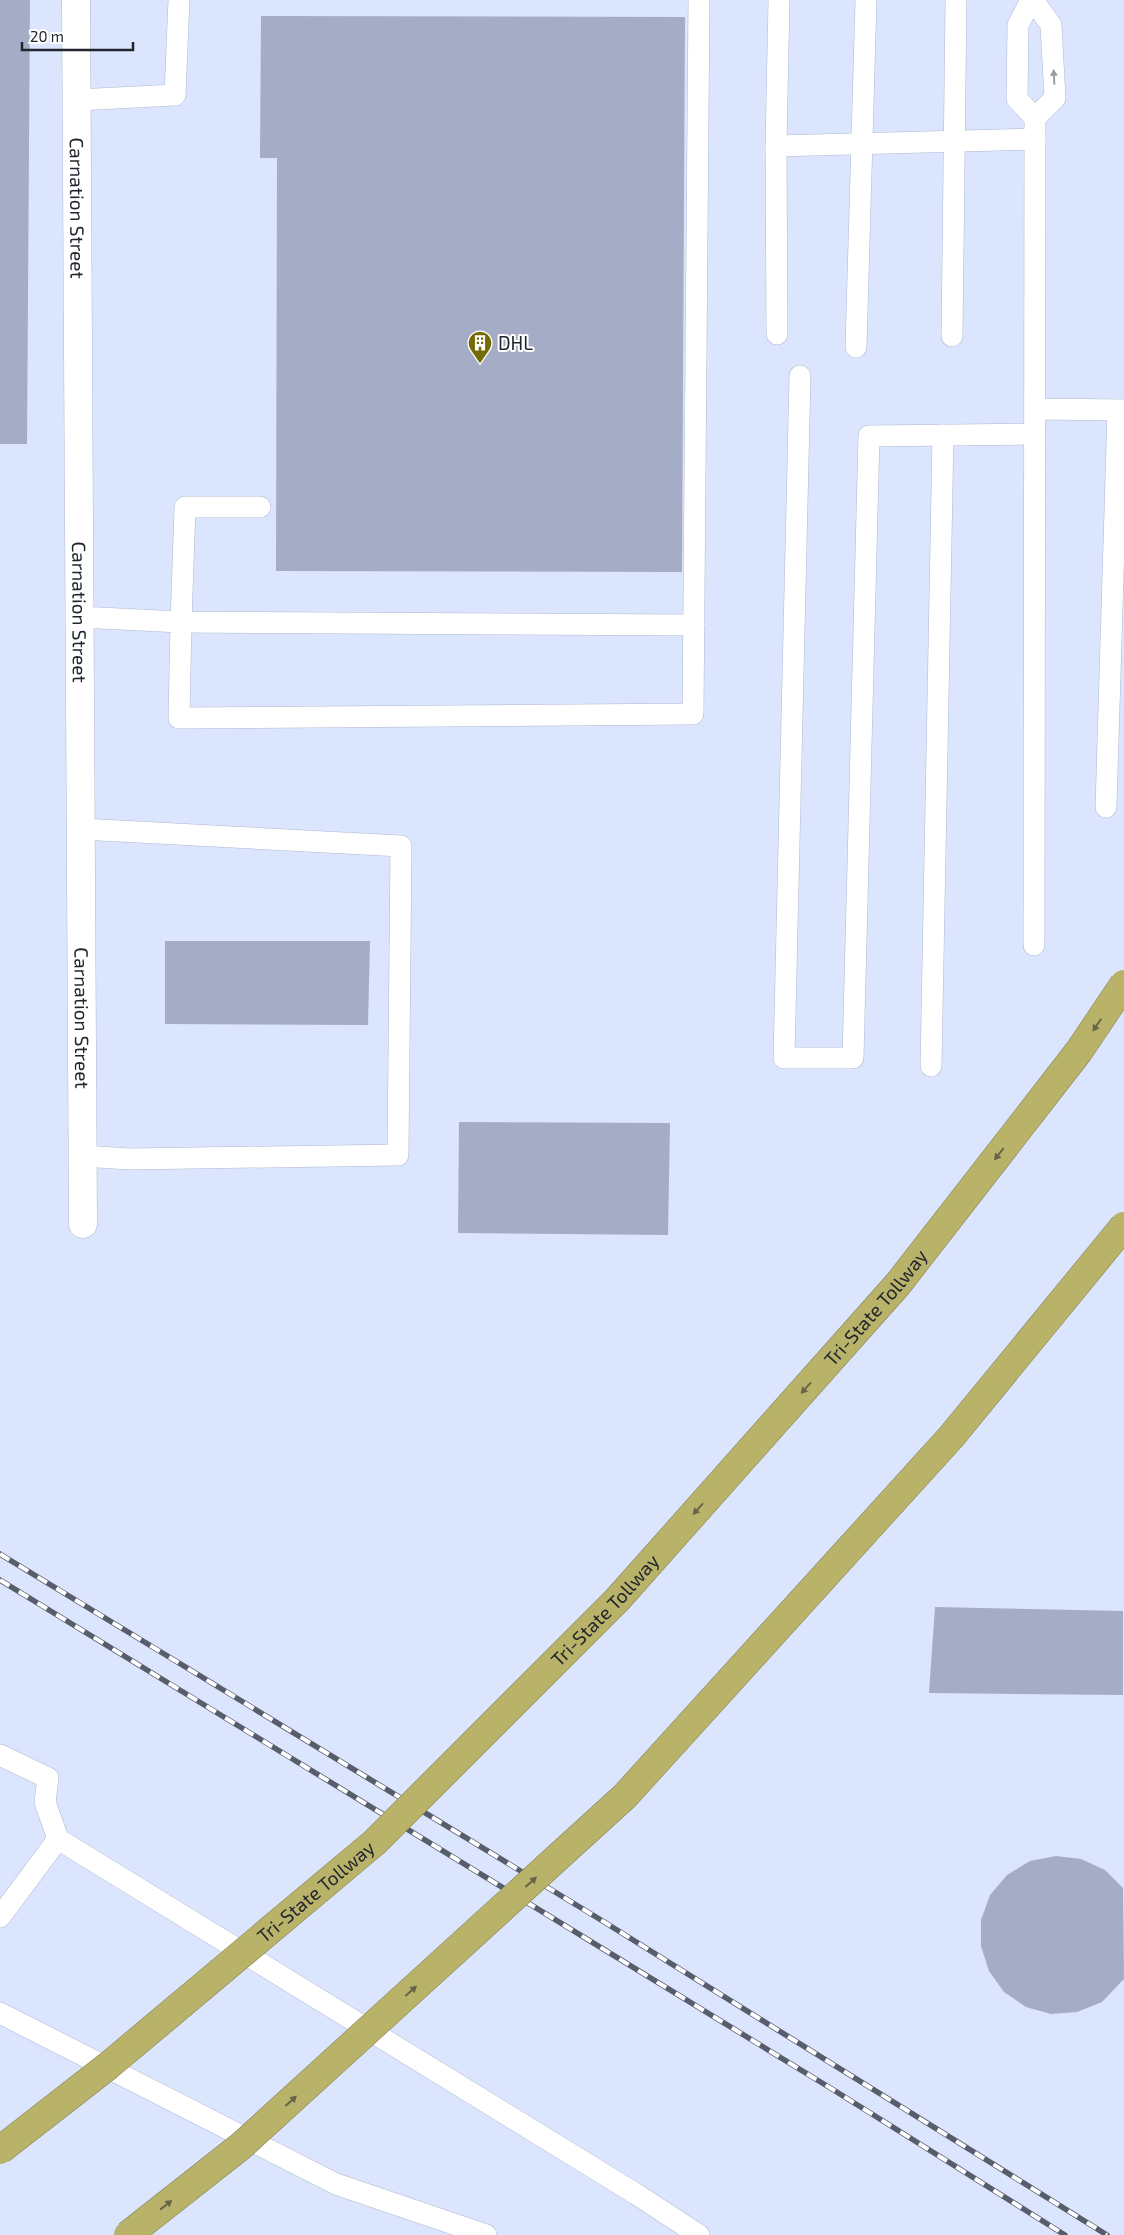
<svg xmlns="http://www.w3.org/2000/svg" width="1124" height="2235" font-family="'Exo 2',sans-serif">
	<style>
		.building { fill: #a4adc5 }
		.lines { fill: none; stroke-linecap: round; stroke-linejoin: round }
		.service-casing { stroke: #b0b9d1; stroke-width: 22 }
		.minor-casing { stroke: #b0b9d1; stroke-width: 29 }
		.service { stroke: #fff; stroke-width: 21 }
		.minor { stroke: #fff; stroke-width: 28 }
		.rail-casing { stroke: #585d6b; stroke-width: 5.5 }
		.rail { stroke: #fff; stroke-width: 4; stroke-dasharray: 11; stroke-linecap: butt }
		.motorway-bridge-casing { stroke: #848155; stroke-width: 29; stroke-linecap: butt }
		.motorway-bridge { stroke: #b9b36a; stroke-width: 28 }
		.oneway { fill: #9c9da1 }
		.oneway2 { fill: #666549 }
		.labels { text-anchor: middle; stroke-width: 4; stroke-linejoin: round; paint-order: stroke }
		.street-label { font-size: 19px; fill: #22252e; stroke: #fff }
		.poi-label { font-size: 19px; fill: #22252e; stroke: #fff; text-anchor: start }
	</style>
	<rect width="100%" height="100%" fill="#dbe5fe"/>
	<g class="building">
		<path d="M0,0H30L27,444H0Z"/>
		<path d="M261,16L685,17L682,572L276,571L277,158H260Z"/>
		<path d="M165,941H370L368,1025L165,1024Z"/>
		<path d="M459,1122L670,1123L668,1235L458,1233Z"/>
		<path d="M935,1607L1123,1611V1695L929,1693Z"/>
		<path d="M1056,1856L1081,1859L1105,1870L1123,1888L1124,1979L1102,2002L1077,2012L1051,2014L1026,2007L1004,1992L989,1971L981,1946V1920L990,1895L1007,1875L1030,1861Z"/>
	</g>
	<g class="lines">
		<defs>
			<g id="service">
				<path d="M779,0L776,146L1035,139"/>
				<path d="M1031,0L1018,25L1017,99L1035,118"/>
				<path d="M1033,0L1051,25L1055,98L1035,118L1034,945"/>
				<path d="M77,100L175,95L179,0"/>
				<path d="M776,146L777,334"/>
				<path d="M952,336L956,0"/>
				<path d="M856,347L866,0"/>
				<path d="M800,376L784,1058H853L869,436L1035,434"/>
				<path d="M1035,409L1124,410"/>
				<path d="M260,507H185L181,622L694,625"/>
				<path d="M79,617L181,622L179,718L693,714L699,0"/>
				<path d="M1106,807L1118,410"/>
				<path d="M81,829L401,846L398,1155L130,1159L82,1156"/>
				<path d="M931,1066L943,435"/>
				<path d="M0,1755L48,1778L45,1802L58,1839L636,2194L699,2235"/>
				<path d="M0,1917L58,1839"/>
				<path d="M0,2013L336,2184L486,2235"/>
			</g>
			<g id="minor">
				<path id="s1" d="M76,0L83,1224"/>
			</g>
		</defs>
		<use href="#service" class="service-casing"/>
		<use href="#minor" class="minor-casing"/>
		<use href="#service" class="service"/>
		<use href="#minor" class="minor"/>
		<defs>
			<g id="rail">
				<path d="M0,1554L601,1920L1107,2235"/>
				<path d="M0,1580L832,2089L1065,2235"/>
			</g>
		</defs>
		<use href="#rail" class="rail-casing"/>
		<use href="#rail" class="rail"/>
		<defs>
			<g id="motorway-bridge">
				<path id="s2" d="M0,2150L108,2066L375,1842L617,1600L898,1284L1079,1051L1124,984"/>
				<path d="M128,2235L241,2146L625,1796L951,1437L1124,1226"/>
			</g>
		</defs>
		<use href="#motorway-bridge" class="motorway-bridge-casing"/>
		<use href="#motorway-bridge" class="motorway-bridge"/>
	</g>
	<defs><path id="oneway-solid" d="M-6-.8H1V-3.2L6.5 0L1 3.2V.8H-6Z" transform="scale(1.25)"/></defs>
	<use class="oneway" href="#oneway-solid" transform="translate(1054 77) rotate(-93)"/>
	<g class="oneway2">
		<use href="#oneway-solid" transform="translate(1097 1025) rotate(124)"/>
		<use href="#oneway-solid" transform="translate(999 1154) rotate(128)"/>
		<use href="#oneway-solid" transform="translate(806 1388) rotate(132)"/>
		<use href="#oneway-solid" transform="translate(698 1509) rotate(132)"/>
		<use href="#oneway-solid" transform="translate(531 1882) rotate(-42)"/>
		<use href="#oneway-solid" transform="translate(411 1991) rotate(-42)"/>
		<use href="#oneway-solid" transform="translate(291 2101) rotate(-42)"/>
		<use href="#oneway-solid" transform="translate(166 2205) rotate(-38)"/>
	</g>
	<defs>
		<symbol id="building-pin" viewBox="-11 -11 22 30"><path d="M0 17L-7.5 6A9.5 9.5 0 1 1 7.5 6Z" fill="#736b05" stroke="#fff"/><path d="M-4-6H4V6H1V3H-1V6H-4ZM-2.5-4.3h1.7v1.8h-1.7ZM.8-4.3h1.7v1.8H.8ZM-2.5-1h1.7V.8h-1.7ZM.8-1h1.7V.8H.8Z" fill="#fff"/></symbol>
	</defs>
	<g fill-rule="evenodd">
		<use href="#building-pin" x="466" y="329" width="28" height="38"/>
	</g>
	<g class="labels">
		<g class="street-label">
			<text dy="7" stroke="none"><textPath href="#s1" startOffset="208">Carnation Street</textPath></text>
			<text dy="7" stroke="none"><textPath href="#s1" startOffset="612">Carnation Street</textPath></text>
			<text dy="7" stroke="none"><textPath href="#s1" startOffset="1018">Carnation Street</textPath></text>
			<text dy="7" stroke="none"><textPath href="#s2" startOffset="1218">Tri-State Tollway</textPath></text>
			<text dy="7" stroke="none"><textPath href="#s2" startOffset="812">Tri-State Tollway</textPath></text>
			<text dy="7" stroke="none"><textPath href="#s2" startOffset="408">Tri-State Tollway</textPath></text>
		</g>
		<g class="poi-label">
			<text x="498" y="350">DHL</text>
		</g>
	</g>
	<path d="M22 42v8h111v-8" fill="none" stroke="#22252e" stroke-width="2.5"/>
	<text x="30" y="42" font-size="15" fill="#22252e" stroke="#ffffff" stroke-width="4" paint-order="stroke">20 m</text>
</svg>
